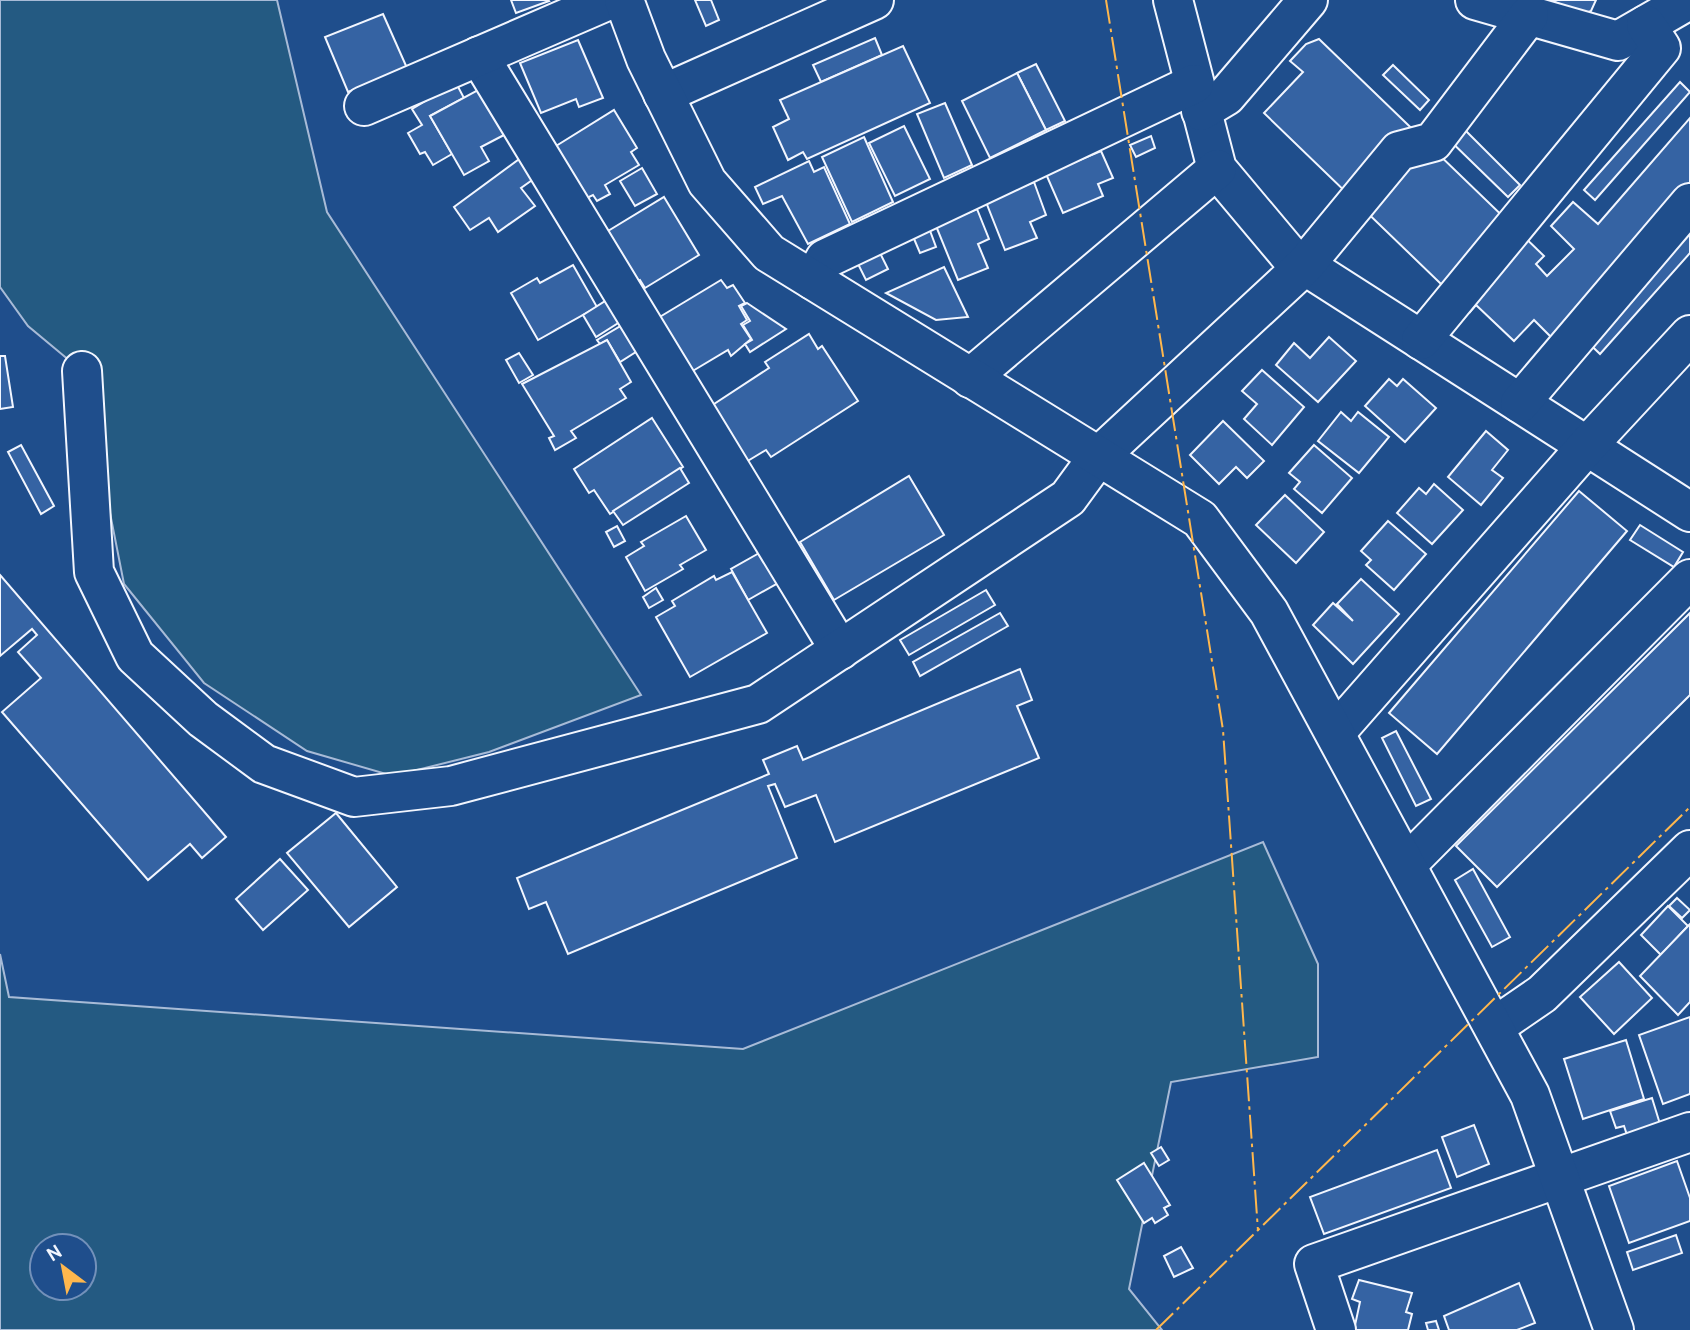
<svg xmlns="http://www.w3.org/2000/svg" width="1690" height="1330" font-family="Cabin,sans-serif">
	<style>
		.green { fill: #245a82; stroke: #a8bbd7; stroke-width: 2; fill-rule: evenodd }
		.building { fill: #3563a3; stroke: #f2f6ff; stroke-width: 2 }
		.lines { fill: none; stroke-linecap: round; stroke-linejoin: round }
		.minor-casing { stroke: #f2f6ff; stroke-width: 42 }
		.tertiary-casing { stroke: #f2f6ff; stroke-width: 42 }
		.minor { stroke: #1f4e8c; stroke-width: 38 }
		.tertiary { stroke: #1f4e8c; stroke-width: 38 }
		.power { stroke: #ffb74d; stroke-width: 2; stroke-dasharray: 24 5 3.5 5; stroke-linecap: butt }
	</style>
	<rect width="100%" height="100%" fill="#1f4e8c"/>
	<g class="green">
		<path d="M0,0H277L327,212L641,695L489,752L393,776L307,751L204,683L124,584L82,371L28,326L0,287Z"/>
		<path d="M1263,842L1318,964V1057L1171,1082L1129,1289L1162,1330H0V954L9,997L743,1049ZM42,1246H84V1288H42Z"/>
	</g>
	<g class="building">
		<path d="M511,0H548L549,1L516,13Z"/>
		<path d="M695,0H711L719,20L706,26Z"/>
		<path d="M1550,0H1596L1591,11L1584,14Z"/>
		<path d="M383,14L407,68L348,92L325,37Z"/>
		<path d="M875,38L882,55L821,82L813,65Z"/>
		<path d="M1319,39L1544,256L1536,264L1547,276L1574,249L1551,226L1573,202L1598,224L1690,118V253L1600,354L1572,327L1557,343L1534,320L1514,341L1476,305L1470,312L1264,113L1303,72L1290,61L1306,44Z"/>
		<path d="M578,40L603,98L579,107L576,99L541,113L520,63Z"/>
		<path d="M903,46L930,103L807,159L803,152L788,160L773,127L789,119L780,100Z"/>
		<path d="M1036,64L1065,121L1046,130L1017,73Z"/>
		<path d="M1393,65L1429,100L1420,110L1383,75Z"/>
		<path d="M1017,73L1046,130L990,158L962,101Z"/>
		<path d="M1680,82L1690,92L1595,200L1584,190Z"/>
		<path d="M456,83L464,98L430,116L452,154L433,165L425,152L420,154L408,133L422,125L412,109Z"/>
		<path d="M478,90L504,135L481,147L489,161L464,175L430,116Z"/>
		<path d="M945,103L972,165L944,178L917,114Z"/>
		<path d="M614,110L637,148L631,152L639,165L605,185L610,194L597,201L593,195L587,198L556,146Z"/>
		<path d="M1452,117L1520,185L1508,197L1439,130Z"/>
		<path d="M904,126L930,179L895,196L869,143Z"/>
		<path d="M1151,136L1155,148L1136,157L1130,145Z"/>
		<path d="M864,137L893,202L852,222L822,157Z"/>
		<path d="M1101,151L1113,178L1098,184L1103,196L1063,213L1046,174Z"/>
		<path d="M522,157L535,178L521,188L535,206L498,232L489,218L470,230L454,207Z"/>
		<path d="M809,161L814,172L824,167L850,224L808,244L782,196L763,204L755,187Z"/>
		<path d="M642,168L657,194L635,206L620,181Z"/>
		<path d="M1034,182L1046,215L1030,222L1037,238L1005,250L986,202Z"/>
		<path d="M664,197L699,255L645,288L640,280L638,281L608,231Z"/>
		<path d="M977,209L989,239L978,244L988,268L958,280L936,226Z"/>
		<path d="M929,228L936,247L920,253L912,234Z"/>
		<path d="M878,249L888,269L866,280L856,260Z"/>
		<path d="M573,265L597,307L538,340L511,293L537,278L540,283Z"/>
		<path d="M944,267L968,317L936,320L886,293Z"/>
		<path d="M721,280L727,288L733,285L745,303L739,306L747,320L741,324L751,339L731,356L728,350L691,372L658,318Z"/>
		<path d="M610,298L623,320L596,337L583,315Z"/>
		<path d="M747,303L786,329L750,352L745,344L752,340L743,325L750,321L741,306Z"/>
		<path d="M624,324L639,350L620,362L607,340L600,344L597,340Z"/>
		<path d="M809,334L818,349L822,346L858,401L771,457L766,450L746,462L711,406L769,368L765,362Z"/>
		<path d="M1329,337L1356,361L1318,402L1276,365L1294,343L1310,358Z"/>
		<path d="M607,340L631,382L620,389L626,398L571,431L576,438L555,450L549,438L554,436L522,384Z"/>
		<path d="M519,353L533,375L519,383L506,360Z"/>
		<path d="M0,356H5L13,407L0,409Z"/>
		<path d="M1262,370L1304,407L1272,445L1244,419L1257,404L1242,391Z"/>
		<path d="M1389,379L1397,386L1403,379L1436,408L1405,442L1365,406Z"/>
		<path d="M1341,412L1351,421L1358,412L1389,437L1359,473L1318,441Z"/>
		<path d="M652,418L683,467L610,514L594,490L589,493L574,469Z"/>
		<path d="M1223,421L1264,461L1247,478L1236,467L1219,484L1190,455Z"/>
		<path d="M1486,431L1508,450L1492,470L1503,478L1481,505L1448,477Z"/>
		<path d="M21,445L54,506L41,514L8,452Z"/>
		<path d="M1314,445L1352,478L1322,513L1294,489L1300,482L1289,473Z"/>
		<path d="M680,468L689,483L623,525L613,511Z"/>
		<path d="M909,476L944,535L834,600L800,542Z"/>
		<path d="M1434,484L1463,510L1432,544L1397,513L1419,488L1426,494Z"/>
		<path d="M1579,491L1627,531L1437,754L1389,713Z"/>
		<path d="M1285,495L1324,532L1296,563L1256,525Z"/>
		<path d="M686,516L706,550L680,565L683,569L645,591L626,557L644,546L641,542Z"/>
		<path d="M1388,521L1426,554L1394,590L1366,565L1371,560L1361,551Z"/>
		<path d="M1640,525L1683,552L1674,567L1630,540Z"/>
		<path d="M617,526L625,541L614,547L606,532Z"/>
		<path d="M761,552L778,583L748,600L731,569Z"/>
		<path d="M732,572L767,633L690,677L656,617L675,606L672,601L714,576L716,580Z"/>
		<path d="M0,575L226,837L202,858L190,844L148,880L2,712L41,678L18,652L37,635L32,629L0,656Z"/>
		<path d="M1361,579L1399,614L1353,664L1313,625L1333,603L1353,621L1337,604Z"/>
		<path d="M656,588L663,600L649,608L643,597Z"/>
		<path d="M986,590L995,605L909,655L900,640Z"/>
		<path d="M1000,613L1008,626L920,676L913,662Z"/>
		<path d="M1690,613V695L1497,887L1456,846Z"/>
		<path d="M1020,669L1032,700L1017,706L1039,758L835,842L816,795L785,807L775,784L768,786L797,858L568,954L546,902L529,909L517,878L769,774L763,760L797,746L803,760Z"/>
		<path d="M1396,731L1431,799L1416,806L1382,738Z"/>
		<path d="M336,813L397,887L349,927L287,853Z"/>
		<path d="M280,859L308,890L263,930L236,899Z"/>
		<path d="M1473,869L1510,937L1492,947L1455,880Z"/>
		<path d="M1677,898L1690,910L1682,918L1669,906Z"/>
		<path d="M1668,906L1688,926L1661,955L1641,935Z"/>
		<path d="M1690,924V1002L1678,1015L1640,976Z"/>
		<path d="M1619,962L1652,998L1614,1034L1580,997Z"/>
		<path d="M1690,1017V1094L1663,1104L1639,1035Z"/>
		<path d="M1626,1040L1644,1099L1583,1119L1564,1059Z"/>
		<path d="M1652,1098L1660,1124L1627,1135L1624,1126L1616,1128L1610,1111Z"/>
		<path d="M1474,1125L1489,1164L1457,1177L1442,1137Z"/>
		<path d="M1161,1147L1169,1160L1159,1166L1151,1153Z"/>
		<path d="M1437,1150L1451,1188L1324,1234L1310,1197Z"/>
		<path d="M1677,1161L1690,1198V1221L1629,1243L1609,1186Z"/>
		<path d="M1144,1163L1170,1205L1164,1208L1168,1215L1155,1223L1152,1218L1144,1223L1117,1180Z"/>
		<path d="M1676,1235L1682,1253L1633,1270L1627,1252Z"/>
		<path d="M1181,1247L1193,1268L1174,1277L1164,1256Z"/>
		<path d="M1359,1280L1412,1293L1406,1312L1412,1314L1408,1330H1354L1360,1302L1352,1299Z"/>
		<path d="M1519,1283L1535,1323L1517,1330H1449L1444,1316Z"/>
		<path d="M1436,1321L1439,1330H1428L1426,1323Z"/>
	</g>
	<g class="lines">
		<defs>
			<g id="minor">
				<path d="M1173,0L1217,169L1290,256L1690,512"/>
				<path d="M1475,0L1618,41L1689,0"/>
				<path d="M479,56L840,650"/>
				<path d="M663,94L874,0"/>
				<path d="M364,106L609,0"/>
				<path d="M1201,111L1226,96L1308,0"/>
				<path d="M813,280L825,259L1194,84"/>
				<path d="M1421,340L1661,48L1646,25"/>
				<path d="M82,371L94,572L135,656L203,719L264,764L354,797L451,786L758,704L1068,498L1098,457L1304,266L1399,151L1433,142L1529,15"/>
				<path d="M970,378L1217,169"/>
				<path d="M1520,403L1690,203"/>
				<path d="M1335,733L1587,446L1690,335"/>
				<path d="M1407,864L1690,579"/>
				<path d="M1494,1027L1542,994L1690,850"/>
				<path d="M1336,1330L1314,1264L1690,1132"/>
			</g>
			<path id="tertiary" d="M624,0L646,59L707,182L769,253L1200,519L1269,612L1530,1095L1614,1330"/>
		</defs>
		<use href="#minor" class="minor-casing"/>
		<use href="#tertiary" class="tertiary-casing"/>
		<use href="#minor" class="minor"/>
		<use href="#tertiary" class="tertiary"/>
		<g class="power">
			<path d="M1106,0L1223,730L1258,1231"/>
			<path d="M1156,1330L1690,807"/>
		</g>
	</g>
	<g transform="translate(63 1267) rotate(328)"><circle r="33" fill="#1f4e8c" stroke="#7391ba" stroke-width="2"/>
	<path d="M0-5L12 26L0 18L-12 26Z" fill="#ffb74d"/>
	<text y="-10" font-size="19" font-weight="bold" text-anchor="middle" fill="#f2f6ff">N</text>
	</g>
</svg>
